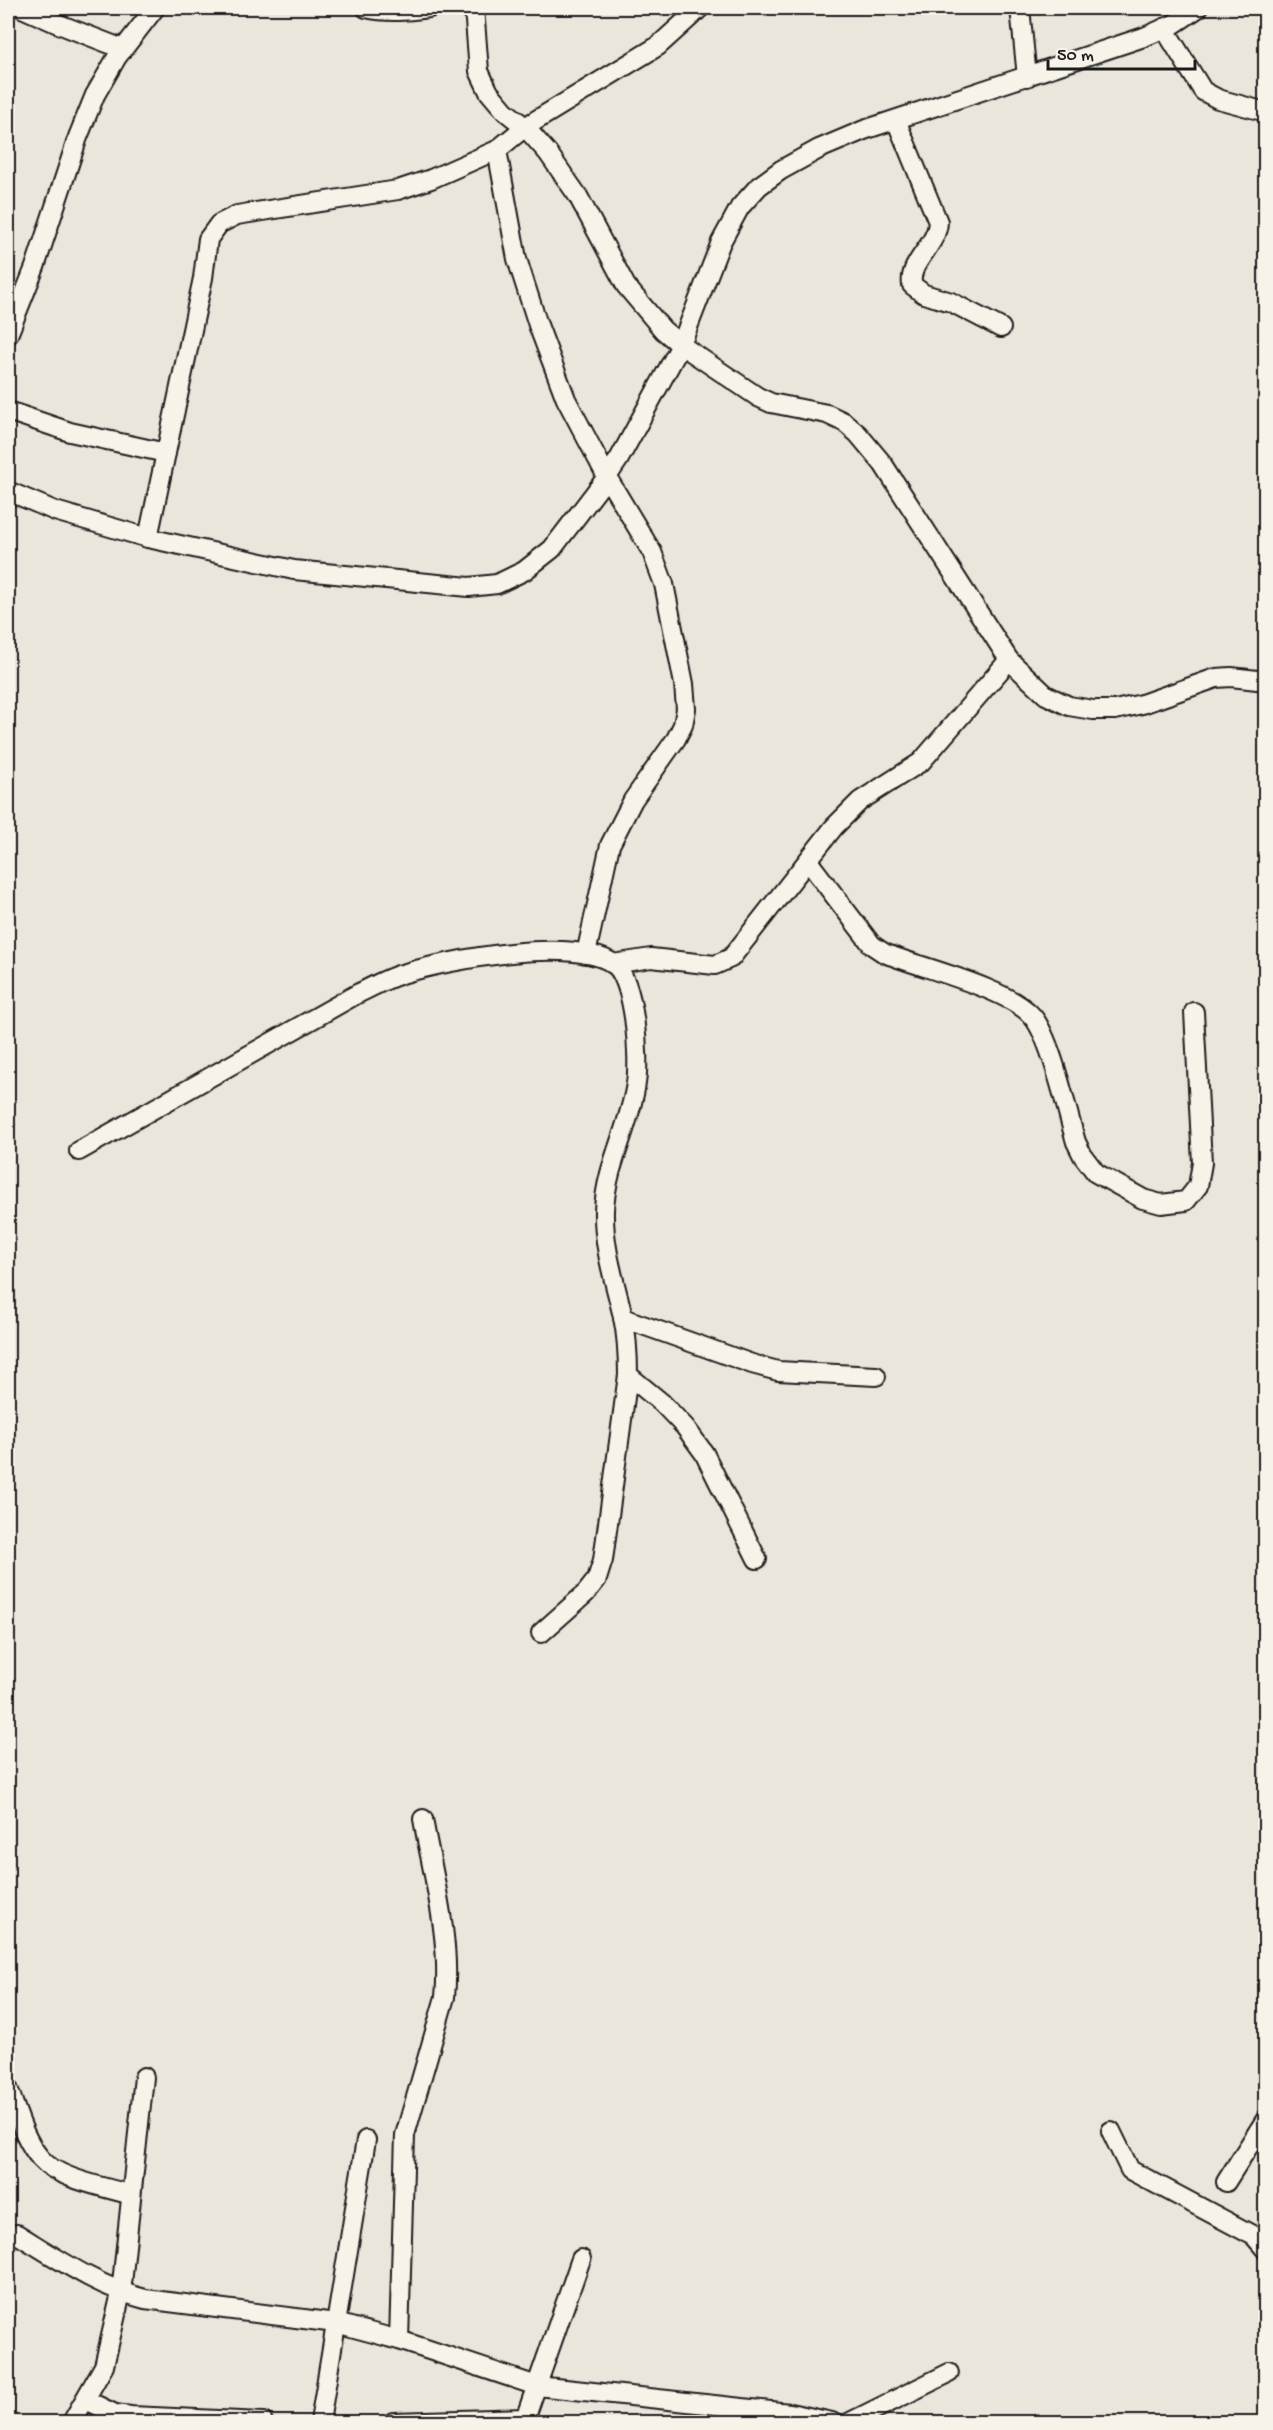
<svg xmlns="http://www.w3.org/2000/svg" width="1273" height="2430" font-family="'Gochi Hand',sans-serif">
	<style>
		.lines { fill: none; stroke-linecap: round; stroke-linejoin: round }
		.street-casing { stroke: #1c1c1c; stroke-width: 22 }
		.street { stroke: #f7f3e8; stroke-width: 18 }
	</style>
	<rect width="100%" height="100%" fill="#eae6dc"/>
	<filter id="ink" filterUnits="userSpaceOnUse"><feTurbulence type="fractalNoise" baseFrequency=".0167" numOctaves="2"/><feDisplacementMap in="SourceGraphic" scale="12" xChannelSelector="R" yChannelSelector="G"/><feConvolveMatrix kernelMatrix="1 2 1 2 8 2 1 2 1" color-interpolation-filters="sRGB"/></filter>
	<g filter="url(#ink)">
		<g class="lines">
			<defs>
				<g id="street">
					<path d="M22,8L56,23L123,49"/>
					<path d="M366,8C388,13 407,11 429,8"/>
					<path d="M474,8L479,71L489,92L505,111L525,127L548,153L578,196L626,286L663,330L681,345L758,397L771,403L827,414L844,422L858,434L883,464L1009,660L1046,695L1069,706L1093,710H1115L1142,704L1216,678L1231,677L1266,681"/>
					<path d="M1020,8L1027,77"/>
					<path d="M1164,28L1203,91L1218,99L1266,112"/>
					<path d="M896,120L938,222C937,246 908,262 912,285L924,294L951,302L1001,328"/>
					<path d="M497,150L517,259L538,325L566,399L607,477L652,552L664,584L684,684L686,709L683,725L676,739L633,800L610,845L586,954"/>
					<path d="M8,335L35,267L78,137L95,95L117,57L155,8"/>
					<path d="M8,411L70,432L166,453"/>
					<path d="M8,491L55,511L148,538L294,570L469,587L497,584L524,571L552,549L607,477L619,459L681,345L721,242L740,207L759,186L781,170L819,149L864,130L1144,37L1174,24L1198,8"/>
					<path d="M148,538L203,278L208,239L219,224L237,215L398,190L431,179L497,150L525,127L658,46L700,8"/>
					<path d="M808,861L872,945L884,953C922,968 1007,988 1032,1016C1051,1037 1067,1112 1076,1142L1083,1156L1096,1173L1143,1199L1161,1204L1186,1201L1198,1186L1202,1163L1194,1012"/>
					<path d="M613,964L651,958L715,965L731,958L834,827L860,801L921,762L1009,660"/>
					<path d="M79,1151L357,994C372,987 387,978 402,974C447,960 577,935 615,965C635,982 640,1058 636,1083C630,1127 606,1165 604,1210C603,1247 615,1282 623,1317C627,1336 628,1355 628,1375L603,1560L597,1579L586,1593L541,1633"/>
					<path d="M623,1318L752,1364L778,1371L876,1376"/>
					<path d="M628,1375L662,1403L685,1427L704,1453L757,1559"/>
					<path d="M8,2088C17,2112 24,2140 41,2159C58,2179 106,2187 131,2195"/>
					<path d="M1111,2131L1130,2170L1254,2236L1266,2250"/>
					<path d="M1226,2182L1266,2119"/>
					<path d="M17,2234C58,2259 98,2287 145,2299L336,2323L399,2340L537,2386L790,2413L832,2422"/>
					<path d="M399,2340L405,2135L445,1997C451,1939 433,1876 423,1819"/>
					<path d="M86,2400L115,2414L131,2416L263,2422"/>
					<path d="M72,2422L104,2366L121,2293L144,2077"/>
					<path d="M320,2422L366,2140"/>
					<path d="M393,2422L525,2418"/>
					<path d="M524,2422L581,2259"/>
					<path d="M850,2422L949,2373"/>
				</g>
			</defs>
			<use href="#street" class="street-casing"/>
			<use href="#street" class="street"/>
		</g>
	</g>
	<rect width="1273" height="2430" fill="none" stroke="#f7f3e8" stroke-width="30"/>
	<rect x="15" y="15" width="1243" height="2400" fill="none" stroke="#1c1c1c" stroke-width="2" filter="url(#ink)"/>
	<path d="M1048 60v9h147v-9" fill="none" stroke="#1c1c1c" stroke-width="3"/>
	<text x="1057" y="60" font-size="18" fill="#1c1c1c" stroke="#f7f3e8" stroke-width="4.5" paint-order="stroke">50 m</text>
</svg>
